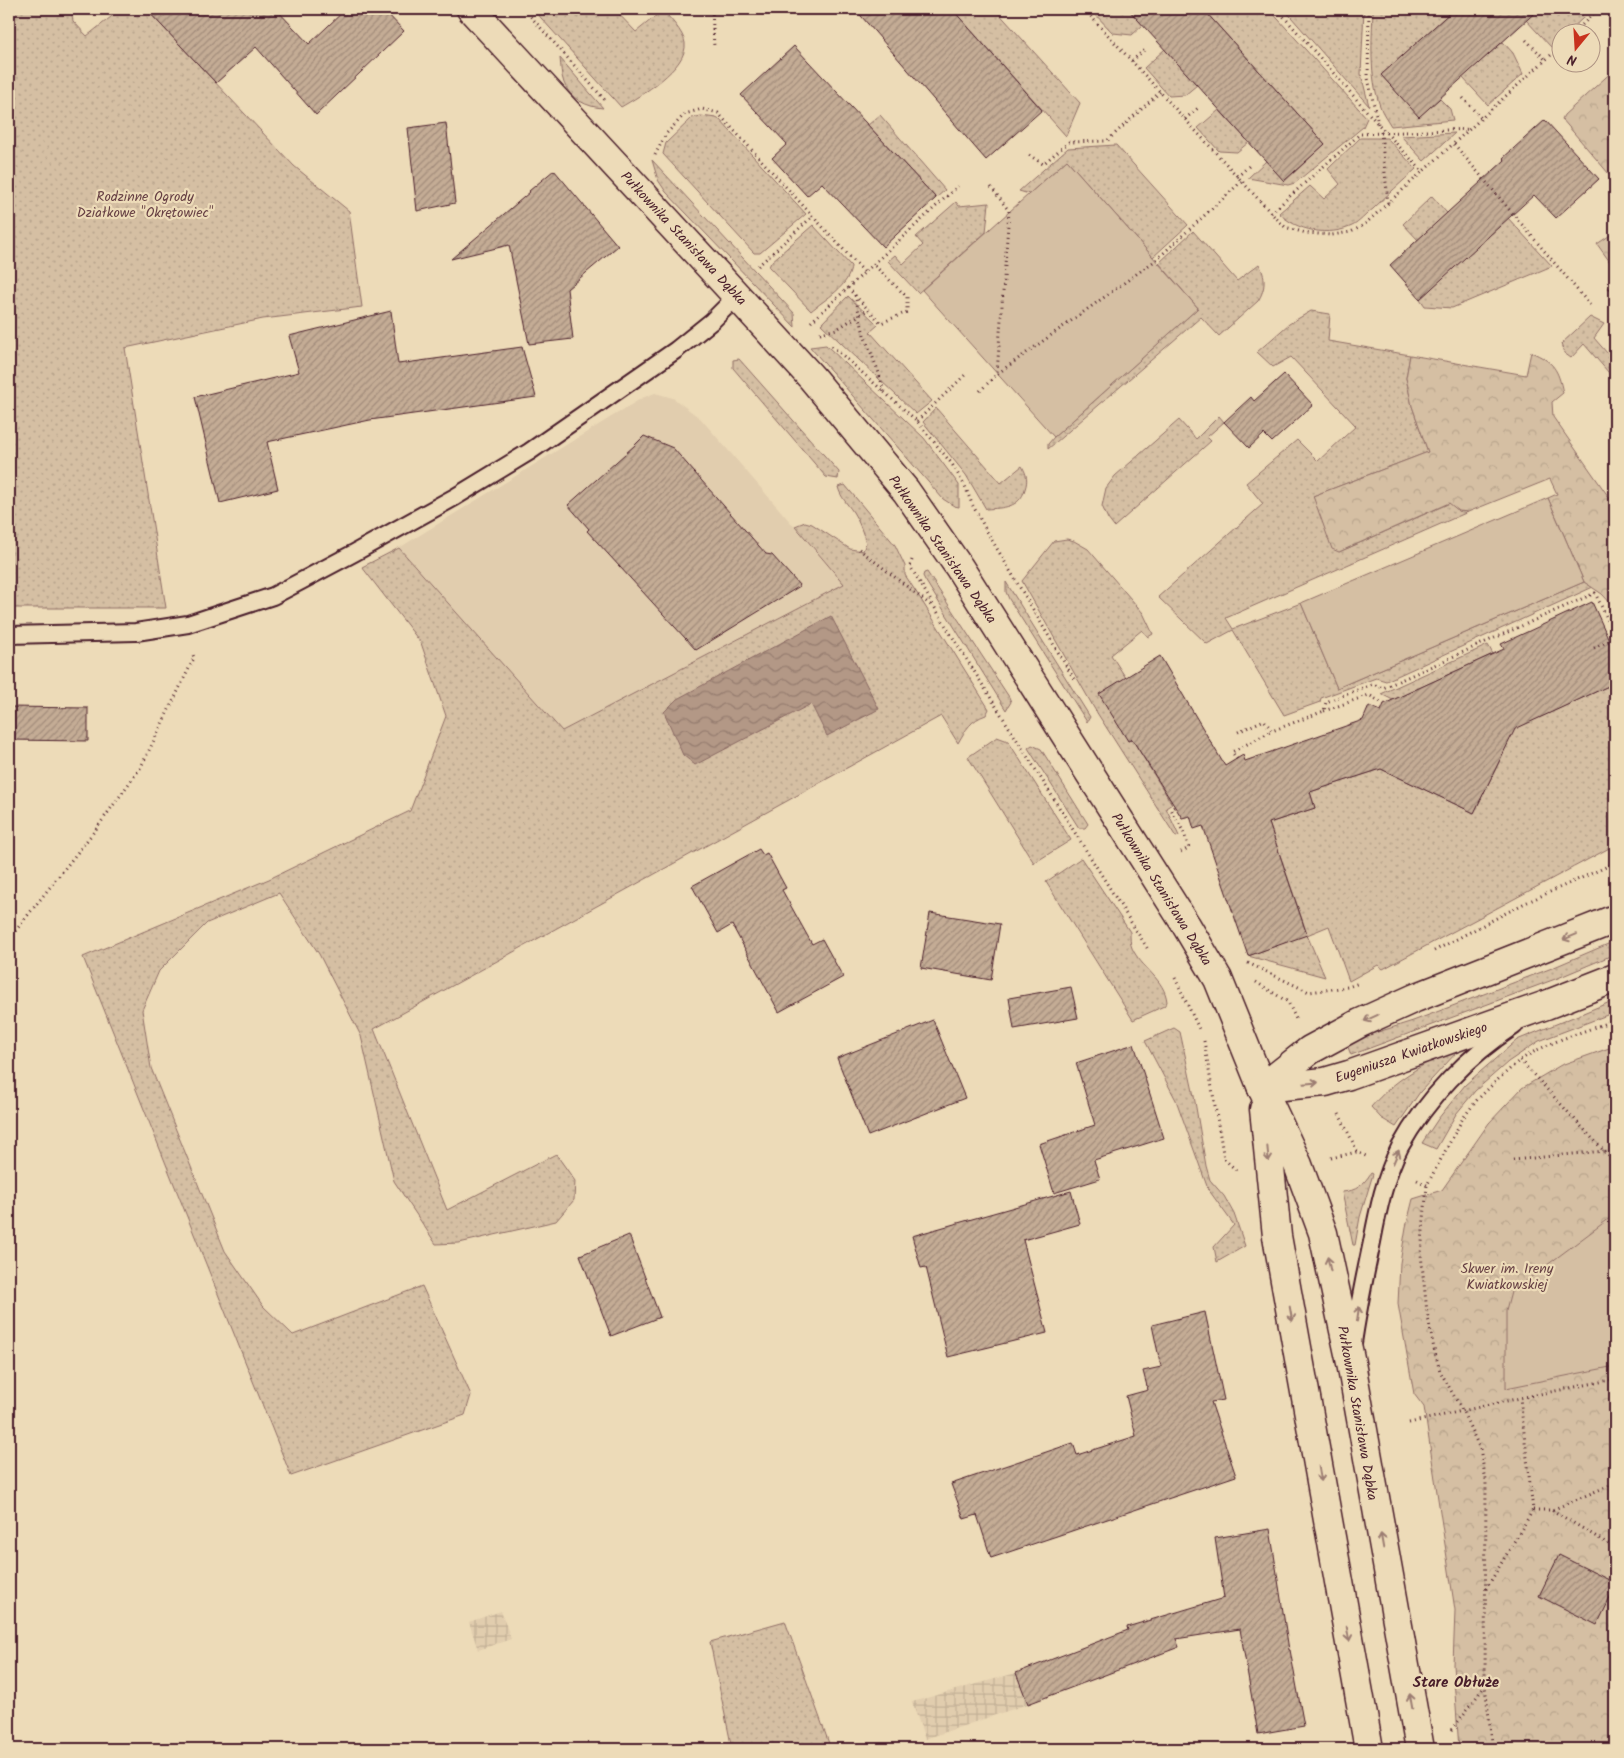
<svg xmlns="http://www.w3.org/2000/svg" width="1624" height="1758" font-family="Kalam,sans-serif">
	<style>
		.built { fill: #e1cdae }
		.industrial { fill: url(#industrial-grid) }
		.grass { fill: url(#grass-dots); stroke: #906f67 }
		.forest { fill: url(#forest-crowns); stroke: #906f67 }
		.pitch { fill: #d5bfa3; stroke: #906f67 }
		.water { fill: url(#water-waves); stroke: #896862 }
		.building { fill: url(#building-hatch); stroke: #4a1f2b }
		.lines { fill: none; stroke-linecap: round; stroke-linejoin: round }
		.service-casing { stroke: #4a1f2b; stroke-width: 20 }
		.tertiary-casing { stroke: #4a1f2b; stroke-width: 31 }
		.secondary-casing { stroke: #4a1f2b; stroke-width: 31 }
		.path { stroke: #4a1f2b; stroke-width: 3; stroke-dasharray: 1 4; stroke-linecap: butt }
		.service { stroke: #eddbb8; stroke-width: 16 }
		.tertiary { stroke: #eddbb8; stroke-width: 28 }
		.secondary { stroke: #eddbb8; stroke-width: 28 }
		.oneway { stroke: #9c7d72 }
		.labels { text-anchor: middle; stroke-width: 4.5; stroke-linejoin: round; paint-order: stroke }
		.park-label { font-size: 14px; fill: #663f43; stroke: #eddbb8 }
		.street-label { font-size: 14px; fill: #4a1f2b; stroke: #eddbb8 }
		.neighbourhood-label { font-size: 15px; font-weight: bold; fill: #4a1f2b; stroke: #eddbb8 }
	</style>
	<defs>
		<pattern id="industrial-grid" width="8" height="8" patternUnits="userSpaceOnUse" patternTransform="scale(1.25)"><rect width="8" height="8" fill="#e1cdae"/><path d="M0 4h8M4 0v8" fill="none" stroke="#c3b096"/></pattern>
		<pattern id="grass-dots" width="8" height="8" patternUnits="userSpaceOnUse" patternTransform="scale(1.25)"><rect width="8" height="8" fill="#d5bfa3"/><path d="M2 2h.1M6 6h.1" fill="none" stroke="#b8a48c" stroke-width="1.8" stroke-linecap="round"/></pattern>
		<pattern id="forest-crowns" width="20" height="18" patternUnits="userSpaceOnUse" patternTransform="scale(1.25)"><rect width="20" height="18" fill="#d5bfa3"/><path d="M2 6a3 3 0 1 1 6 0M12 15a3 3 0 1 1 6 0" fill="none" stroke="#b8a48c"/></pattern>
		<pattern id="water-waves" width="16" height="10" patternUnits="userSpaceOnUse" patternTransform="scale(1.25)"><rect width="16" height="10" fill="#b39886"/><path d="M0 5q4-4 8 0t8 0" fill="none" stroke="#947b6e"/></pattern>
		<pattern id="building-hatch" width="6" height="6" patternUnits="userSpaceOnUse" patternTransform="scale(1.25)"><rect width="6" height="6" fill="#c4ac95"/><path d="M-1 1l2-2M0 6l6-6M5 7l2-2" fill="none" stroke="#a18b7a"/></pattern>
	</defs>
	<rect width="100%" height="100%" fill="#eddbb8"/>
	<filter id="ink" filterUnits="userSpaceOnUse"><feTurbulence type="fractalNoise" baseFrequency=".02" numOctaves="2"/><feDisplacementMap in="SourceGraphic" scale="10" xChannelSelector="R" yChannelSelector="G"/><feConvolveMatrix kernelMatrix="1 2 1 2 8 2 1 2 1" color-interpolation-filters="sRGB"/></filter>
	<g filter="url(#ink)">
		<path class="built" d="M655,393L673,398L701,419L844,584L562,731L399,548L642,398Z"/>
		<g class="industrial">
			<path d="M501,1611L511,1639L478,1650L469,1622Z"/>
			<path d="M1016,1673L1028,1704L925,1739L912,1702Z"/>
		</g>
		<g class="grass">
			<path d="M9,9H71L73,21L87,36L121,9H146L294,166L349,211L362,307L263,319L125,348L166,608H9Z"/>
			<path d="M533,9H614L636,32L663,10C670,19 683,31 685,43C688,68 640,96 621,107Z"/>
			<path d="M952,9H995L1080,103L1066,136Z"/>
			<path d="M1090,9H1128L1143,25L1132,35L1113,33Z"/>
			<path d="M1203,9H1269L1367,118L1363,127L1295,183L1288,185L1248,178L1266,161L1285,181L1325,144Z"/>
			<path d="M1284,9H1364L1361,74L1369,106Z"/>
			<path d="M1373,9H1454L1381,75L1419,116L1439,98L1450,109L1453,120L1391,126C1387,119 1382,113 1380,106C1369,75 1372,41 1373,9Z"/>
			<path d="M1539,9H1580L1583,18L1568,32H1562L1561,38L1551,47L1526,20Z"/>
			<path d="M1503,42L1513,53L1523,74L1488,105L1462,77Z"/>
			<path d="M1165,49L1197,85L1185,95L1169,96L1144,68Z"/>
			<path d="M560,58L603,108C587,107 570,99 564,83C561,75 561,66 560,58Z"/>
			<path d="M1219,110L1249,142L1237,152L1219,151L1198,128Z"/>
			<path d="M880,115L945,190L936,198L868,125Z"/>
			<path d="M701,116L716,118L720,120L806,214L760,253H754L663,154L666,143L692,118Z"/>
			<path d="M1455,133L1424,161L1401,136Z"/>
			<path d="M1360,138H1387L1416,169C1402,182 1387,195 1373,209C1366,214 1359,223 1352,226C1329,237 1296,231 1279,213L1310,186L1324,199L1340,184L1328,169Z"/>
			<path d="M1116,145L1188,225L1153,257L1067,160L1029,194L1019,191L1068,148Z"/>
			<path d="M652,160L794,313L795,327L666,192L658,180Z"/>
			<path d="M1432,196L1453,220L1418,240L1403,224Z"/>
			<path d="M956,202L959,206L989,203L986,232L918,293L888,261L895,255L903,264L923,245L916,237Z"/>
			<path d="M1507,217L1552,266L1452,308L1425,306L1420,299Z"/>
			<path d="M813,225L851,266C850,286 825,299 811,311L769,267L771,262Z"/>
			<path d="M1193,231L1237,281L1259,264C1266,277 1266,288 1258,301L1219,336L1201,317L1048,449V444L1054,437L1198,308L1159,263Z"/>
			<path d="M848,296L878,325L870,332L932,401L916,414L821,324Z"/>
			<path d="M1311,311L1330,314L1328,341L1410,355L1406,378L1412,406L1428,452L1313,496L1339,552L1450,503L1459,511L1468,512L1226,618L1233,629L1301,603L1337,688L1584,582L1593,587L1386,681L1376,678L1321,698L1320,702L1284,715L1233,630L1207,644L1158,597L1263,504L1246,483L1297,440L1318,461L1356,426L1291,357L1273,367L1257,352L1289,324Z"/>
			<path d="M1590,317L1604,324L1594,338L1615,362V380L1584,344L1571,358L1564,353L1561,344Z"/>
			<path d="M826,345L924,438L959,485V507L954,506L943,499L810,347Z"/>
			<path d="M739,359L839,472L838,479L826,477L733,368V360Z"/>
			<path d="M936,408L1001,483L1022,466C1027,475 1028,480 1025,489C1020,508 1003,508 986,509L966,475L923,422Z"/>
			<path d="M1219,416L1224,422L1207,437L1211,441L1114,527L1108,519L1102,506L1106,488L1115,476L1179,420L1196,439Z"/>
			<path d="M845,485L895,545L905,566V575L920,598L989,709L986,715C971,720 966,729 958,743L941,716L374,1029L447,1210L556,1154L575,1181L574,1200L556,1221L459,1243L436,1244L394,1181L361,1036L319,954L279,893L207,923L159,971L142,1010L151,1068L225,1251L263,1306L293,1335L422,1286L471,1395L465,1415L291,1476L83,957L269,879L410,811L446,716L421,643L362,567L399,548L562,731L844,584L795,526L805,522L812,524L850,549L863,551L866,543C863,533 859,521 853,512C847,503 841,498 838,487Z"/>
			<path d="M1067,539L1074,541L1088,549L1143,613L1153,634L1148,637L1142,630L1111,655L1126,678L1128,741L1132,739L1172,804L1166,808L1179,836L1176,837L1094,708L1022,581L1054,541Z"/>
			<path d="M927,572L1009,697L1011,702L1006,710L925,580L923,576L924,573Z"/>
			<path d="M1006,582L1090,717L1087,722L1009,599L1006,592Z"/>
			<path d="M1488,645L1493,654L1393,700L1381,694Z"/>
			<path d="M1615,683V845L1383,969L1378,965L1349,981L1329,926L1307,935L1325,977L1248,956L1307,934L1269,823L1315,808L1310,792L1381,769L1474,813L1502,756L1409,710L1536,719Z"/>
			<path d="M997,737L1008,741L1071,840L1034,863L968,757Z"/>
			<path d="M1032,745L1041,749L1088,824L1085,828H1079L1028,748Z"/>
			<path d="M1081,858L1130,932C1130,937 1130,944 1132,948C1141,968 1165,979 1167,1002L1164,1006L1133,1020L1046,882Z"/>
			<path d="M1615,941V954L1558,978L1351,1055L1346,1042L1413,1021L1552,968Z"/>
			<path d="M1615,1000V1012L1539,1041L1508,1062L1475,1091L1456,1114L1436,1149L1422,1143L1438,1119L1465,1085L1517,1040Z"/>
			<path d="M1174,1028L1180,1032L1194,1096L1206,1166L1210,1180L1224,1196L1234,1214L1245,1246L1217,1262L1214,1247L1234,1225L1208,1189L1176,1100L1145,1041Z"/>
			<path d="M1453,1049L1456,1053L1420,1092L1396,1127L1381,1118L1371,1107C1395,1079 1421,1066 1453,1049Z"/>
			<path d="M1371,1173L1373,1174L1360,1217L1355,1245H1353L1342,1192C1357,1191 1363,1185 1371,1173Z"/>
			<path d="M785,1621L831,1749H732L710,1642Z"/>
		</g>
		<g class="forest">
			<path d="M1615,69V181L1562,119L1564,115Z"/>
			<path d="M1615,232V269L1597,244Z"/>
			<path d="M1531,352C1554,362 1558,369 1563,393L1552,402L1553,417L1615,506V608L1602,594L1584,582L1548,498L1557,494L1550,479L1468,512L1459,511L1449,503L1339,552L1332,549L1313,496L1428,452L1412,406L1406,378L1410,355L1526,375Z"/>
			<path d="M1615,1046V1749H1459L1453,1665L1455,1610L1424,1407L1414,1394L1398,1304L1400,1263L1406,1227L1413,1199L1442,1190L1489,1123L1522,1088L1561,1065Z"/>
		</g>
		<g class="pitch">
			<path d="M1067,160L1198,308L1054,437L922,290Z"/>
			<path d="M1548,498L1584,582L1337,688L1301,603Z"/>
			<path d="M1614,1215H1615V1366L1506,1388V1311L1511,1292Z"/>
		</g>
		<path class="water" d="M831,616L879,709L827,736L811,704L695,765L683,755L664,712L677,699Z"/>
		<g class="building">
			<path d="M146,9H276L309,44L346,9H383L404,31L316,115L256,47L216,83Z"/>
			<path d="M855,9H952L1042,110L986,160Z"/>
			<path d="M1128,9H1203L1325,144L1284,181Z"/>
			<path d="M1454,9H1539L1419,117L1381,75Z"/>
			<path d="M794,46L936,198L883,247L822,183L807,196L772,158L787,144L741,95Z"/>
			<path d="M1545,120L1599,179L1556,218L1534,195L1420,299L1390,265L1505,160L1503,158Z"/>
			<path d="M446,123L455,203L417,211L408,128Z"/>
			<path d="M554,170L618,246L567,289L573,339L529,344L509,245L451,259L530,192L529,191Z"/>
			<path d="M391,311L398,364L522,347L536,397L370,420L267,442L278,489L220,503L195,397L299,372L289,336Z"/>
			<path d="M1284,374L1313,405L1272,442L1264,434L1249,448L1224,422L1251,397L1254,401Z"/>
			<path d="M644,436L673,448L766,554L772,555L800,586L696,650L587,531L589,529L568,505L635,445Z"/>
			<path d="M1592,602L1615,653V683L1515,729L1474,813L1381,769L1310,792L1315,808L1269,823L1307,935L1248,956L1203,826L1194,829L1190,816L1182,818L1132,739L1128,741L1099,694L1160,656L1225,766L1243,755L1245,761L1363,720L1369,706L1381,711L1384,704L1504,649L1501,644Z"/>
			<path d="M9,707L88,708V741L9,740Z"/>
			<path d="M759,849L763,855L767,853L786,888L782,890L812,944L822,939L843,977L779,1012L732,925L718,933L692,886Z"/>
			<path d="M930,913L1000,924L991,980L921,968Z"/>
			<path d="M1071,987L1078,1018L1014,1029L1009,998Z"/>
			<path d="M933,1020L965,1098L868,1136L837,1058Z"/>
			<path d="M1134,1044L1164,1138L1094,1160L1100,1179L1054,1193L1039,1144L1095,1125L1076,1063Z"/>
			<path d="M1071,1191L1080,1224L1023,1240L1047,1333L948,1357L926,1267L921,1268L912,1236Z"/>
			<path d="M629,1235L660,1317L611,1336L580,1255Z"/>
			<path d="M1205,1312L1224,1400L1211,1402L1236,1476L991,1558L977,1515L964,1519L951,1484L1073,1443L1077,1455L1136,1436L1126,1396L1148,1390L1143,1371L1161,1367L1152,1325Z"/>
			<path d="M1270,1529L1289,1650H1290L1304,1726L1258,1734L1240,1629L1176,1639L1179,1647L1028,1704L1016,1673L1128,1630L1127,1627L1224,1598L1215,1538Z"/>
			<path d="M1559,1555L1615,1583V1588L1597,1625L1539,1596Z"/>
		</g>
		<g class="lines">
			<defs>
				<g id="service">
					<path d="M9,635L136,632L188,624L273,596L354,553L455,497L529,452L676,350L712,321L737,296"/>
					<path d="M1353,1343C1358,1309 1365,1275 1372,1242C1378,1210 1385,1176 1400,1147C1427,1098 1468,1056 1514,1026"/>
				</g>
				<path id="tertiary" d="M471,9L737,296L812,378L906,491L959,567L1186,925L1218,979L1262,1088"/>
				<g id="secondary">
					<path d="M1262,1088L1298,1165L1323,1233L1351,1363L1420,1749"/>
					<path d="M1262,1088L1310,1050L1360,1023L1415,998L1615,919"/>
					<path d="M1262,1088L1325,1082L1349,1075L1546,1005L1615,978"/>
					<path d="M1264,1109L1277,1236L1369,1749"/>
				</g>
			</defs>
			<use href="#service" class="service-casing"/>
			<use href="#tertiary" class="tertiary-casing"/>
			<use href="#secondary" class="secondary-casing"/>
			<g class="path">
				<path d="M524,9L605,100"/>
				<path d="M712,9L714,47"/>
				<path d="M773,9L774,10"/>
				<path d="M1084,9L1271,213L1285,227L1306,233L1332,235L1351,232L1364,225L1562,45"/>
				<path d="M1277,9L1379,125L1423,172"/>
				<path d="M1369,9L1368,78L1378,124"/>
				<path d="M1610,9L1615,15"/>
				<path d="M1575,32L1598,9"/>
				<path d="M1526,40L1545,59"/>
				<path d="M1132,61L1144,50"/>
				<path d="M1463,98L1481,118"/>
				<path d="M1185,119L1198,108"/>
				<path d="M1381,132L1388,203"/>
				<path d="M1454,144L1590,305"/>
				<path d="M655,155L666,134L685,114L702,109L718,113L865,273"/>
				<path d="M1029,155L1043,164L1069,142L1107,141L1160,92"/>
				<path d="M1237,177L1250,165"/>
				<path d="M991,187L1009,211L997,373"/>
				<path d="M1271,213L1360,134L1470,129"/>
				<path d="M758,266L813,216"/>
				<path d="M848,288L881,323L907,312V297L874,265"/>
				<path d="M1609,289L1615,283"/>
				<path d="M855,295L864,335L879,373L884,392"/>
				<path d="M811,322L958,186"/>
				<path d="M820,333L837,329L869,309"/>
				<path d="M832,346L917,421L952,464L965,486L972,504L986,530L1074,679"/>
				<path d="M980,391L997,374L1156,260L1242,181"/>
				<path d="M917,421L965,375"/>
				<path d="M859,549L933,607"/>
				<path d="M912,560L910,566L947,628L1149,951"/>
				<path d="M1594,648L1615,638"/>
				<path d="M1324,711L1369,695L1384,704"/>
				<path d="M1238,732L1264,720L1272,731L1324,711L1326,702L1373,684L1383,688L1595,593L1615,635"/>
				<path d="M1237,759L1232,752L1272,731"/>
				<path d="M1174,807L1171,809L1184,833L1189,848L1181,852"/>
				<path d="M9,939L96,829L141,767L194,658L192,652"/>
				<path d="M1434,951L1523,904L1615,863"/>
				<path d="M1248,963L1309,992L1348,987L1359,983"/>
				<path d="M1175,978L1199,1029"/>
				<path d="M1256,982L1288,1002L1296,1019"/>
				<path d="M1204,1041L1224,1159L1236,1170"/>
				<path d="M1520,1060L1615,1163"/>
				<path d="M1339,1114L1358,1153"/>
				<path d="M1331,1158L1357,1152L1366,1156"/>
				<path d="M1513,1160L1604,1151"/>
				<path d="M1417,1180L1427,1185"/>
				<path d="M1409,1423L1520,1398L1615,1379"/>
				<path d="M1533,1510H1552L1615,1483"/>
				<path d="M1552,1510L1615,1548"/>
				<path d="M1486,1589L1533,1510L1520,1398"/>
				<path d="M1452,1730L1484,1687"/>
				<path d="M1493,1749L1485,1686L1486,1480L1480,1449L1462,1410L1440,1371L1434,1349L1427,1312L1421,1254L1427,1185L1463,1118L1477,1100L1493,1084L1520,1060L1537,1050L1562,1039L1615,1020"/>
			</g>
			<use href="#service" class="service"/>
			<use href="#tertiary" class="tertiary"/>
			<use href="#secondary" class="secondary"/>
		</g>
		<defs><path id="oneway-shaft" d="M-6 0H5M1.5-3L5.5 0L1.5 3" fill="none" stroke-width="1.6" stroke-linecap="round" stroke-linejoin="round" transform="scale(1.25)"/></defs>
		<g class="oneway">
			<use href="#oneway-shaft" transform="translate(1570 937) rotate(158)"/>
			<use href="#oneway-shaft" transform="translate(1371 1018) rotate(156)"/>
			<use href="#oneway-shaft" transform="translate(1311 1083) rotate(-5)"/>
			<use href="#oneway-shaft" transform="translate(1268 1154) rotate(85)"/>
			<use href="#oneway-shaft" transform="translate(1396 1157) rotate(-67)"/>
			<use href="#oneway-shaft" transform="translate(1329 1264) rotate(-102)"/>
			<use href="#oneway-shaft" transform="translate(1291 1314) rotate(80)"/>
			<use href="#oneway-shaft" transform="translate(1358 1314) rotate(-82)"/>
			<use href="#oneway-shaft" transform="translate(1320 1474) rotate(80)"/>
			<use href="#oneway-shaft" transform="translate(1382 1541) rotate(-100)"/>
			<use href="#oneway-shaft" transform="translate(1348 1634) rotate(80)"/>
			<use href="#oneway-shaft" transform="translate(1411 1701) rotate(-100)"/>
		</g>
	</g>
	<g class="labels">
		<g class="park-label">
			<text x="145" y="201">Rodzinne Ogrody<tspan x="145" dy="16">Działkowe "Okrętowiec"</tspan></text>
			<text x="1507" y="1273">Skwer im. Ireny<tspan x="1507" dy="16">Kwiatkowskiej</tspan></text>
		</g>
		<g class="street-label">
			<text transform="translate(684 238) rotate(47)" y="5">Pułkownika Stanisława Dąbka</text>
			<text transform="translate(943 549) rotate(55)" y="5">Pułkownika Stanisława Dąbka</text>
			<text transform="translate(1162 889) rotate(58)" y="5">Pułkownika Stanisława Dąbka</text>
			<text transform="translate(1411 1052) rotate(-19)" y="5">Eugeniusza Kwiatkowskiego</text>
			<text transform="translate(1358 1413) rotate(80)" y="5">Pułkownika Stanisława Dąbka</text>
		</g>
		<g class="neighbourhood-label">
			<text x="1456" y="1687">Stare Obłuże</text>
		</g>
	</g>
	<rect width="1624" height="1758" fill="none" stroke="#eddbb8" stroke-width="30"/>
	<rect x="15" y="15" width="1594" height="1728" fill="none" stroke="#4a1f2b" stroke-width="2" filter="url(#ink)"/>
	<g transform="translate(1576 48) rotate(198)"><circle r="24" fill="#eddbb8" stroke="#ac9080"/>
	<path d="M0-4L9 19L0 12L-9 19Z" fill="#c8321e"/>
	<text y="-8" font-size="14" font-weight="bold" text-anchor="middle" fill="#4a1f2b">N</text>
	</g>
</svg>
